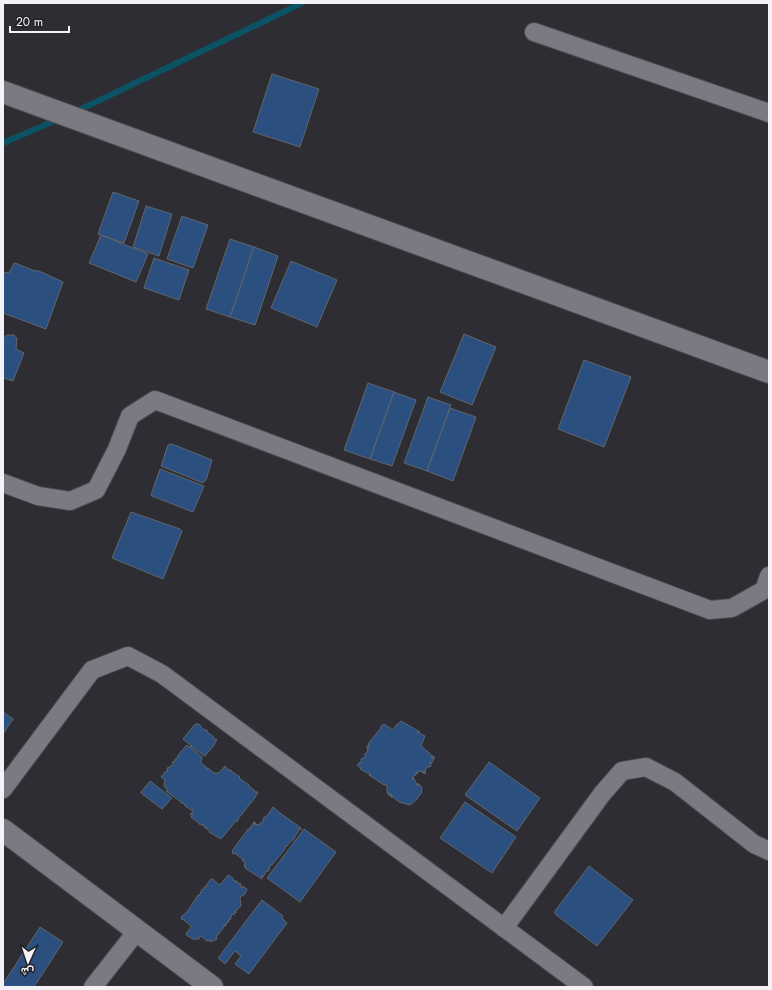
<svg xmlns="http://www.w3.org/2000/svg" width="772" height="990" font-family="Jost,Vazirmatn,sans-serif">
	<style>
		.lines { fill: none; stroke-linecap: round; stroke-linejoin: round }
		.stream { stroke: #0c5265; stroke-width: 6 }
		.building { fill: #2b4f7e; stroke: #61666c }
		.minor-casing { stroke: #4a4a4f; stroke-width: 20 }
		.tertiary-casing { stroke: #4a4a4f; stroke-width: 24 }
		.minor { stroke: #7b7a82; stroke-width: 18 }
		.tertiary { stroke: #7b7a82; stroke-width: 22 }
	</style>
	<rect width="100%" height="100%" fill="#2d2d33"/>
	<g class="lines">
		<g class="stream">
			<path d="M75,112L302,3"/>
			<path d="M3,143L59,119"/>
		</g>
	</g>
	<g class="building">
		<path d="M272,74L319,89L300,147L253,132Z"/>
		<path d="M113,192L139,201L124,243L98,234Z"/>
		<path d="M146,206L172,214L159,256L133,247Z"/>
		<path d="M182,216L208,225L193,268L167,259Z"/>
		<path d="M101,235L148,254L136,282L89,263Z"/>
		<path d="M230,239L254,247L230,317L206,309Z"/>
		<path d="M254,247L278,256L255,325L230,317Z"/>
		<path d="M154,258L189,270L179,300L144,288Z"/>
		<path d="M291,261L337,280L317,327L271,308Z"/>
		<path d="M14,263H15L35,271H39L63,282L46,329L3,313V272L9,273Z"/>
		<path d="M464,334L496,347L472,405L440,392Z"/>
		<path d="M7,335H14L17,338L16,349L24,353L13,381L3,378V338Z"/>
		<path d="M584,360L631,377L604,447L558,429Z"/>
		<path d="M368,383L394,392L370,459L344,450Z"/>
		<path d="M394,392L416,400L392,466L370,459Z"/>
		<path d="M428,397L451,405L427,471L404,463Z"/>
		<path d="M450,408L476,417L453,481L427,471Z"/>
		<path d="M172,444L212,460L206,480L203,483L161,466L168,445Z"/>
		<path d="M160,469L204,486L193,512L152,496L151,495Z"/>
		<path d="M131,512L180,529L182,531L163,579L112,558Z"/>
		<path d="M3,712L13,719L3,734Z"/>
		<path d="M401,721L420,732H417L425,736L421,746L435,758L431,757L434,759L431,764L430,762L431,766L426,768L425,774L422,772L425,773L424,771L417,772V774L416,772V775L413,776V780V777L417,785H419L417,784H419L422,788L421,794L418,796V798L410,805L399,802L393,797H391L390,795L393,796L391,794L388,795L389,793H387V785H384L369,775H371L360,769L361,768L357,765L360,762L361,763V759L365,757V754L368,751L367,748V746L369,748L368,744L381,728V726L384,724L393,730L397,724V725Z"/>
		<path d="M195,724H199L204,730H207V732L214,737L213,739H217L214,745L205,756L190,746H192L183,739Z"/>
		<path d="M187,745L202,757L201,763L206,767V769H208L207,768H208L214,773H219L225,766L227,769L231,770L230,772L231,771L240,777L239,778L249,785V786L255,791L254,792H258L254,799L238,819V821L235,822L221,839L209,832L210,830L205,828H207L203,826L204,824L200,825L199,823L191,817L193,814L190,815L193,811L185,806V804L181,803V802L166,791H168L164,786L165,780L161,777L166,771L168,772L167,768L172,766L173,761L175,762V759H177L178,755Z"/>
		<path d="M489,762L540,798L517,831L465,795Z"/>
		<path d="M150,781L172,798L162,809L141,793V792Z"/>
		<path d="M465,802L516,837L492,873L440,838Z"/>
		<path d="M273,807L280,813L301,828V830L298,828L299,830L293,840H292L286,847L285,846V849L272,865H270L269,871H266V872L263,877L262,875V879L245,868L246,866H244L245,862L242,860H244L237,855L236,853L233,854L232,851L248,829H251L250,828L254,822L256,823L253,824L260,825V823H262L264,817H266Z"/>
		<path d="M304,829L336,852L300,902L267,878Z"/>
		<path d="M589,866L633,900L597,946L555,914V911Z"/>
		<path d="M228,875L233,878V881H237V883L241,884L240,887L243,888L242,886L247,889L245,894L240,897L241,906L237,910L236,909V913L235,911L234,915L232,914L230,920H228L229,922L226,923V926L224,925V927L218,935H216L217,939L210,942V940L207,941L201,936L199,937V939H193L186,935L187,932L189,931V930L191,926L184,920L181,919L182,916L187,912L198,895L199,896L202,889L203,890L205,886L206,887L207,884L211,879H212L220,885Z"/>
		<path d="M262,900L283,916L282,918L287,923L249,974L235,964L241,956L235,951L225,964L218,958Z"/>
		<path d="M40,927L63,942L34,987H3V984Z"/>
	</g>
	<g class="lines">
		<defs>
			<g id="minor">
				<path d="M534,32L769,113"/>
				<path d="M3,483L38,496L70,501L96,490L117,449L130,416L155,400L710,610L732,608L764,590L769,576"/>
				<path d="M3,789L92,670L128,656L162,674L584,987"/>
				<path d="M504,928L602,794L622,771L646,767L675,782L754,844L769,851"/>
				<path d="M93,987L137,931"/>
			</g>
			<g id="tertiary">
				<path d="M3,92L769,372"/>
				<path d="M3,830L212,987"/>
			</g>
		</defs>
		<use href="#minor" class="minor-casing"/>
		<use href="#tertiary" class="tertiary-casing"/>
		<use href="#minor" class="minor"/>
		<use href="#tertiary" class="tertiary"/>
	</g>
	<rect width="772" height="990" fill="none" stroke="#f3f3f7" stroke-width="8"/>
	<g transform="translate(28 962) rotate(183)" stroke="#232329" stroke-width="3" paint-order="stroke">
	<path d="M0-3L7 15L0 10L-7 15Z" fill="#f3f3f7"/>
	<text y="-6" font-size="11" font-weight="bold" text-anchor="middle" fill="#f3f3f7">ش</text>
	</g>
	<path d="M10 26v6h59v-6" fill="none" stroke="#f3f3f7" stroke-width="2"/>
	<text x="16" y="26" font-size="12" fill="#f3f3f7" stroke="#232329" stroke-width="3" paint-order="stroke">20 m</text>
</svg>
